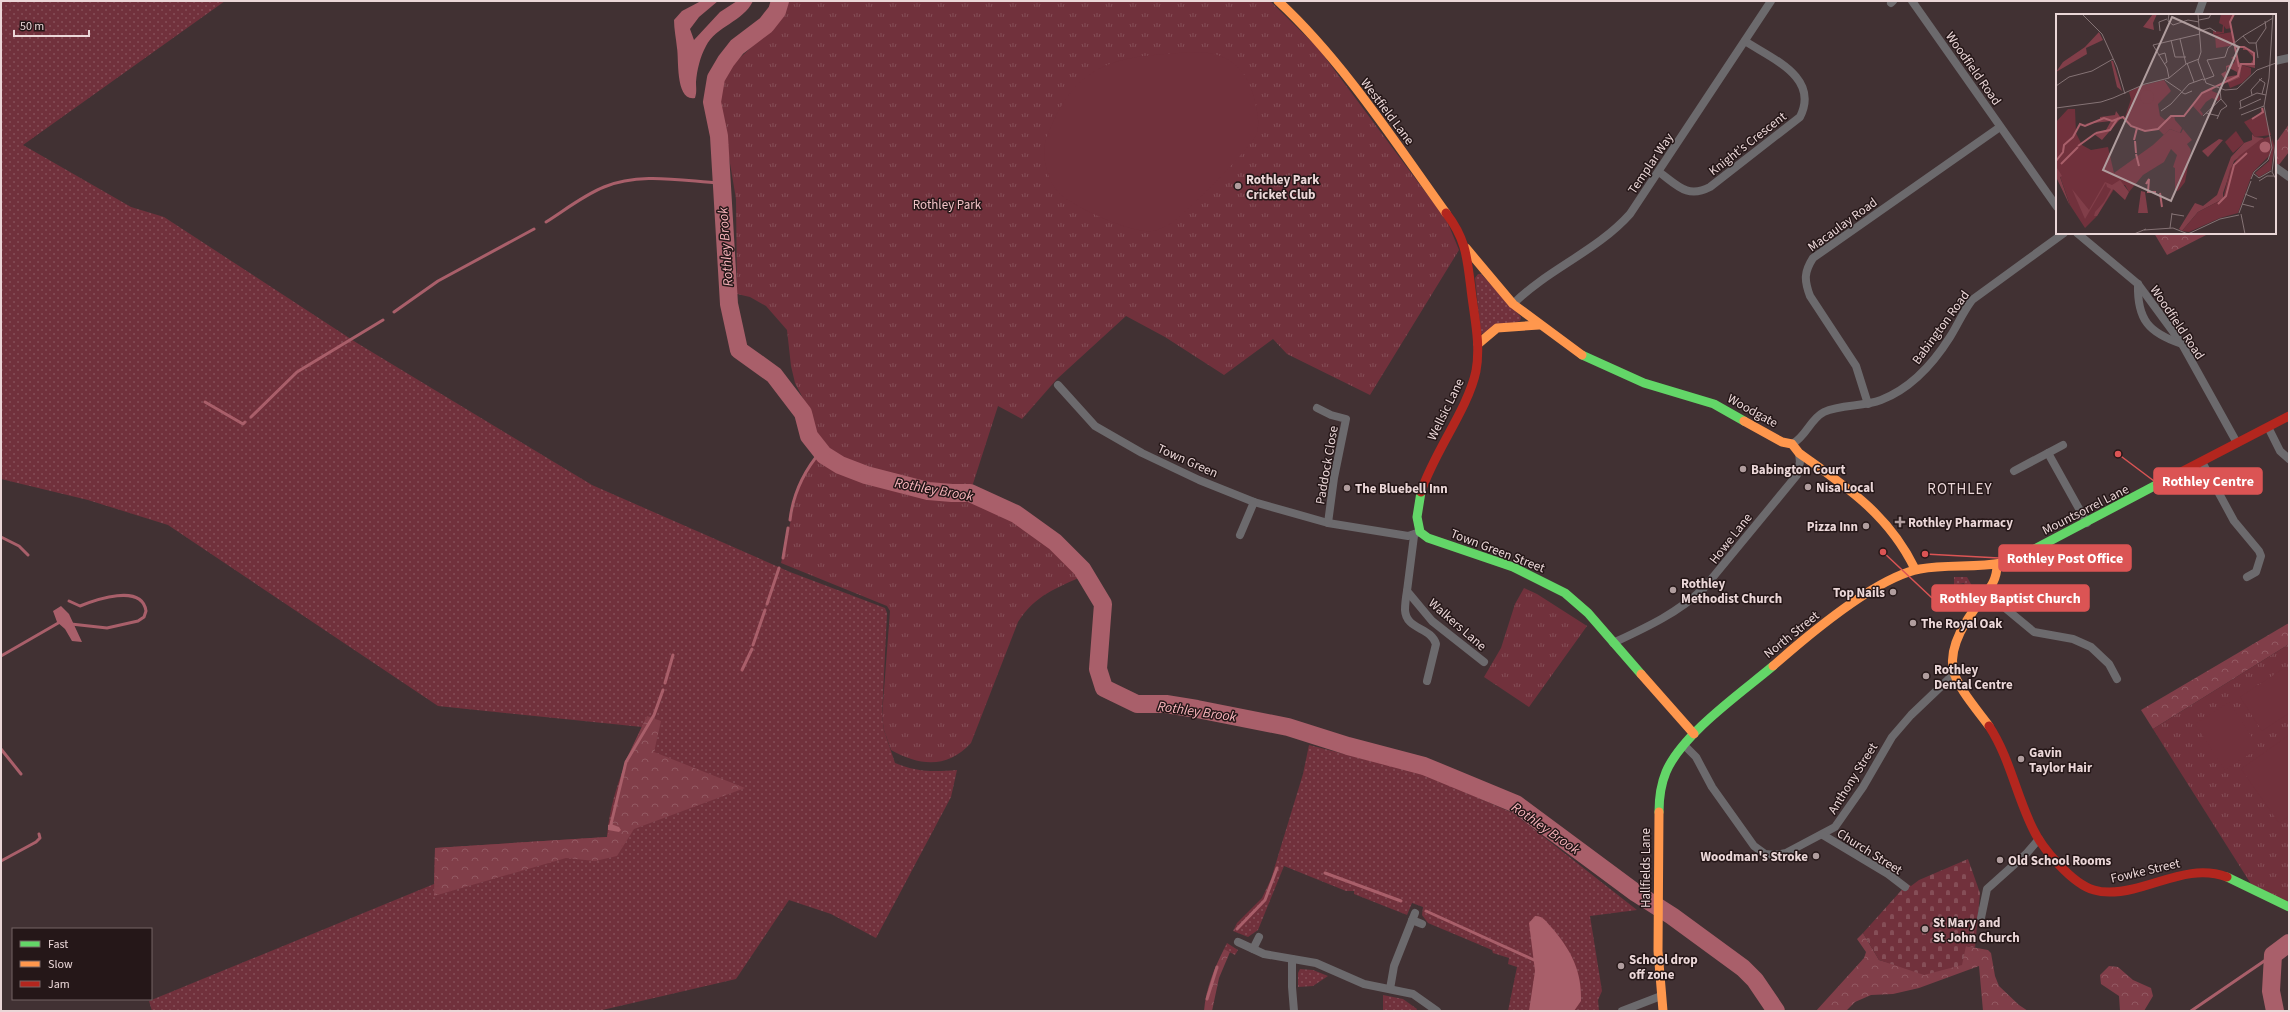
<svg xmlns="http://www.w3.org/2000/svg" width="2290" height="1012" font-family="'Source Sans 3',sans-serif">
	<style>
		.grass { fill: url(#grass-dots) }
		.forest { fill: url(#forest-crowns) }
		.cemetery { fill: url(#cemetery-stones) }
		.park { fill: url(#park-tufts) }
		.pitch { fill: #71313c }
		.water { fill: #a95f6a }
		.lines { fill: none; stroke-linecap: round; stroke-linejoin: round }
		.stream { stroke: #a95f6a; stroke-width: 3 }
		.river { stroke: #a95f6a; stroke-width: 18 }
		.street { stroke: #6c6a6d; stroke-width: 8 }
		.fast { stroke: #63d668; stroke-width: 9 }
		.slow { stroke: #ff974d; stroke-width: 9 }
		.jam { stroke: #b3261e; stroke-width: 9 }
		.poi-dot { fill: #b09d9e; stroke: #251718; stroke-width: 1.5 }
		.labels { text-anchor: middle; stroke-width: 3; stroke-linejoin: round; paint-order: stroke }
		.street-label { font-size: 13px; fill: #ebd7d8; stroke: #251718 }
		.poi-label { font-size: 13px; font-weight: bold; fill: #ebd7d8; stroke: #251718; text-anchor: start }
		.park-label { font-size: 13px; fill: #f0c2c6; stroke: #251718 }
		.water-label { font-size: 14px; font-style: italic; fill: #f8b4bb; stroke: #251718 }
		.quarter-label { font-size: 15px; letter-spacing: 1px; fill: #ebd7d8; stroke: #251718 }
		.inset-river { fill: none; stroke: #a95f6a; stroke-width: 2 }
		.inset-road { fill: none; stroke: #857375; stroke-width: 1 }
		.view { fill: #b09d9e; fill-opacity: 0.15; stroke: #b09d9e; stroke-width: 2 }
		.inset-edge { fill: none; stroke: #ebd7d8; stroke-width: 2 }
		.leader { fill: none; stroke: #db5454; stroke-width: 1.5 }
		.callout-dot { fill: #db5454; stroke: #251718; stroke-width: 1.5 }
		.callout { fill: #db5454; stroke: #db5454; stroke-width: 1.5 }
		.callout-label { font-size: 14px; text-anchor: middle; font-weight: bold; fill: #fff }
	</style>
	<defs>
		<pattern id="grass-dots" width="8" height="8" patternUnits="userSpaceOnUse"><rect width="8" height="8" fill="#71313c"/><path d="M2 2h.1M6 6h.1" fill="none" stroke="#854e57" stroke-width="1.8" stroke-linecap="round"/></pattern>
		<pattern id="forest-crowns" width="20" height="18" patternUnits="userSpaceOnUse"><rect width="20" height="18" fill="#813e49"/><path d="M2 6a3 3 0 1 1 6 0M12 15a3 3 0 1 1 6 0" fill="none" stroke="#935962"/></pattern>
		<pattern id="cemetery-stones" width="16" height="16" patternUnits="userSpaceOnUse"><rect width="16" height="16" fill="#71313c"/><path d="M2 7V4a2 2 0 0 1 4 0v3zM10 15v-3a2 2 0 0 1 4 0v3z" fill="#854e57"/></pattern>
		<pattern id="park-tufts" width="24" height="20" patternUnits="userSpaceOnUse"><rect width="24" height="20" fill="#71313c"/><path d="M3 7l-1-3M5 7V3M7 7l1-3M15 17l-1-3M17 17v-4M19 17l1-3" fill="none" stroke="#854e57"/></pattern>
	</defs>
	<rect width="100%" height="100%" fill="#413133"/>
	<g class="grass">
		<path d="M1,1H225L23,145L131,207L164,217L357,343L592,485L790,572L885,608L887,613L882,716L884,730L895,763C916,772 934,772 957,770L951,797L876,938L831,914L789,900L736,979L598,1011H152L149,1001L434,884L435,848L607,837C610,798 625,761 642,727L438,706L168,525L88,500L1,479Z"/>
		<path d="M1478,274H1481L1521,317L1520,321L1481,334L1475,278Z"/>
		<path d="M1954,577H1967L1975,591L1967,602L1963,598L1968,591L1964,583L1954,585Z"/>
		<path d="M1309,745L1424,774L1513,813L1637,910L1590,916L1602,991L1598,1000L1599,1011H1508L1517,967L1508,964L1509,958L1493,953L1492,950L1428,923L1422,915L1423,907L1412,903L1407,915L1354,894V891H1346L1284,866L1258,930L1248,937L1233,931L1237,923L1262,898L1271,879L1303,774Z"/>
		<path d="M1227,943L1238,950L1235,955L1224,949Z"/>
		<path d="M1300,969L1313,970L1328,976L1313,986L1298,987V973Z"/>
		<path d="M1383,995L1403,999L1417,1009L1416,1011H1383Z"/>
	</g>
	<g class="forest">
		<path d="M2289,124V152L2278,166L2275,165V144Z"/>
		<path d="M2154,233H2210L2167,255Z"/>
		<path d="M2289,623V644L2153,729L2141,710Z"/>
		<path d="M647,716L661,721L654,752L745,788L634,829L617,856L595,861L566,858L434,896L435,848L607,837L625,762Z"/>
		<path d="M1863,933L1879,960L1901,966L1966,946L1988,950L1991,953L1995,976L1999,986L2019,1005L2028,1011H1983L1979,966L1919,988L1893,994L1871,995L1855,1002L1846,1011H1816L1864,958L1866,952L1857,939Z"/>
		<path d="M1224,949L1230,952L1219,978L1212,1011H1204C1206,988 1214,969 1224,949Z"/>
		<path d="M2109,966L2118,967L2133,980L2151,988L2153,996L2144,1011H2120L2119,996L2101,984L2100,975Z"/>
	</g>
	<path class="cemetery" d="M1968,859L1980,893L1975,948L1966,946L1962,965L1924,975L1879,960L1863,933L1907,884L1911,886L1919,880Z"/>
	<g class="park">
		<path d="M786,1H1270L1318,48L1447,221L1459,250L1370,395L1287,354L1273,339L1224,375L1165,337L1126,316L1057,379L1022,419L998,406L970,493C1007,510 1038,526 1068,554C1074,561 1081,567 1085,575C1057,588 1035,595 1018,622L971,743C947,769 920,766 891,750L884,730L882,716L890,611L887,606L781,563L797,493L806,472L821,451L823,445L812,427L808,408L795,383L791,366L787,330L766,306L750,297L737,294L736,199L719,98L725,78L733,64L768,32L780,16Z"/>
		<path d="M1524,588L1537,594L1587,626L1529,707L1484,677L1501,648L1515,604Z"/>
		<path d="M2289,644V903L2251,884L2153,729Z"/>
	</g>
	<g class="pitch">
		<path d="M1190,52C1197,53 1207,52 1214,54C1238,60 1251,80 1255,102C1257,112 1260,122 1257,133C1254,145 1186,213 1173,222C1168,225 1159,230 1153,231C1131,233 1084,211 1065,198C1049,187 1042,162 1045,143C1046,136 1051,127 1054,120C1085,56 1127,57 1190,52Z"/>
		<path d="M2286,667L2289,672V713L2262,731L2240,697Z"/>
		<path d="M2229,702L2259,748L2225,770L2195,724Z"/>
		<path d="M2289,735V816L2279,823L2241,769Z"/>
	</g>
	<g class="water">
		<path d="M701,1H718L699,17L690,29L694,40L720,12L737,1H753C743,22 716,26 706,46C700,57 697,70 696,82C696,88 697,92 695,98C675,102 679,58 677,48C676,38 674,29 674,20L682,11Z"/>
		<path d="M61,606L69,614L82,642L72,641L65,629L57,622L53,611Z"/>
		<path d="M611,824L619,827L621,830L619,832L608,830V825Z"/>
		<path d="M1535,916C1544,916 1546,922 1552,928C1571,950 1582,971 1581,1001L1574,1011H1529L1535,971L1529,923Z"/>
	</g>
	<g class="lines">
		<g class="stream">
			<path d="M546,222C565,210 584,195 604,187C640,172 683,181 720,183"/>
			<path d="M394,312L438,281L534,229"/>
			<path d="M205,402L243,424L245,422"/>
			<path d="M251,417L297,372L383,320"/>
			<path d="M790,520C793,494 804,471 821,451"/>
			<path d="M1,537L19,546L28,555"/>
			<path d="M783,558L788,528"/>
			<path d="M69,601L80,606C95,600 142,583 146,611L144,617L138,621L107,628L71,624"/>
			<path d="M767,604L779,568"/>
			<path d="M753,645L765,610"/>
			<path d="M1,656L60,622"/>
			<path d="M742,670L752,649"/>
			<path d="M665,683L673,655"/>
			<path d="M1,749L21,774"/>
			<path d="M611,824L626,762L654,715L663,690"/>
			<path d="M1,861L36,842L40,838L39,834"/>
			<path d="M1325,873L1401,901"/>
			<path d="M1426,911L1534,960"/>
			<path d="M1237,929L1265,900L1277,868"/>
			<path d="M1207,999L1217,967"/>
			<path d="M2191,1011L2273,955"/>
		</g>
		<g class="river">
			<path d="M780,1L777,11L766,25L737,47L726,61L716,78L712,102L719,136L729,304L739,350L774,375L803,413L809,436L824,455L840,465L866,475L928,491L952,493H970L1016,514L1055,542L1082,569L1103,604L1098,669L1104,688L1137,704H1166L1197,709L1288,727L1348,746L1424,766L1516,804L1636,893L1672,916L1743,968L1755,980L1776,1011"/>
			<path d="M2275,1011L2271,991L2273,955L2289,943"/>
		</g>
		<g class="street">
			<path d="M1912,1L2057,207"/>
			<path d="M1891,3L1893,1"/>
			<path d="M2198,15L2203,1"/>
			<path d="M2275,61L2289,58"/>
			<path d="M2275,167L2289,177"/>
			<path d="M1659,172C1677,185 1687,199 1710,187L1800,117C1820,77 1772,59 1745,41"/>
			<path d="M2077,233L2138,284L2182,344L2237,443"/>
			<path d="M2138,284C2137,320 2149,333 2182,344"/>
			<path d="M1513,304C1548,269 1597,251 1630,214L1771,1"/>
			<path d="M1058,385L1095,426L1142,453L1199,480L1254,502L1328,523L1408,536L1420,532"/>
			<path d="M1868,404L1856,366L1810,296C1804,280 1804,272 1813,258L2000,127"/>
			<path d="M1317,408L1331,415L1346,419L1334,478L1328,523"/>
			<path d="M2268,427L2280,451L2289,459"/>
			<path d="M1792,444C1806,437 1810,419 1824,412C1841,404 1863,407 1881,400C1912,388 1933,364 1950,337C1958,324 1963,312 1972,300L2064,233"/>
			<path d="M2048,453L2087,523"/>
			<path d="M2202,462L2234,521L2259,551L2261,556L2256,572L2247,577"/>
			<path d="M2014,471L2063,445"/>
			<path d="M1240,535L1254,502"/>
			<path d="M1414,536L1407,591L1432,621L1484,662"/>
			<path d="M1407,591C1406,597 1405,604 1405,610C1406,630 1431,627 1436,644L1427,681"/>
			<path d="M1987,593L2034,632L2073,639L2091,647L2109,664L2117,679"/>
			<path d="M1613,643C1645,628 1678,613 1704,588L1797,475L1800,462L1799,453"/>
			<path d="M1684,745L1696,757L1712,787L1754,846L1765,854L1775,855L1786,853L1835,827L1863,787L1892,737L1911,715L1954,674"/>
			<path d="M1823,835L1888,874L1905,887"/>
			<path d="M1981,918L1987,889L2026,854L2039,839"/>
			<path d="M1412,920L1422,924"/>
			<path d="M1238,942L1264,954L1316,963L1364,984L1413,994L1437,1011"/>
			<path d="M1253,949L1259,937"/>
			<path d="M1292,959V987L1294,1011"/>
			<path d="M1390,989L1394,966L1415,913"/>
			<path d="M1622,1011L1661,996"/>
		</g>
		<g class="fast">
			<path d="M1582,355L1644,383L1714,404L1744,421"/>
			<path d="M1421,492L1417,517L1420,532L1428,538L1513,567L1565,593L1588,613L1641,674"/>
			<path d="M2002,563L2012,561L2158,484"/>
			<path d="M1659,812C1659,799 1661,784 1666,772C1682,734 1741,693 1773,666"/>
			<path d="M2227,877L2289,907"/>
		</g>
		<g class="slow">
			<path d="M1278,1C1342,60 1395,142 1446,213"/>
			<path d="M1466,248L1513,304L1582,355"/>
			<path d="M1478,344L1497,328L1539,325"/>
			<path d="M1744,421L1782,442L1792,444L1799,453C1847,487 1889,515 1915,569"/>
			<path d="M1773,666C1807,636 1876,577 1920,569C1947,564 1975,568 2002,563"/>
			<path d="M1641,674L1694,734"/>
			<path d="M1989,726C1979,712 1956,686 1953,669C1949,644 1967,619 1981,600C1990,588 1997,580 1997,565"/>
			<path d="M1659,812L1658,951L1663,1011"/>
		</g>
		<g class="jam">
			<path d="M2158,484L2289,416"/>
			<path d="M1421,492C1434,452 1468,409 1476,371C1481,344 1474,316 1471,289C1467,257 1466,239 1446,213"/>
			<path d="M1989,726C2010,758 2016,795 2033,829C2042,848 2072,884 2094,890C2107,894 2120,892 2133,889C2164,882 2194,865 2227,877"/>
		</g>
	</g>
	<g class="poi-dot">
		<circle cx="1238" cy="186" r="4"/>
		<circle cx="1743" cy="469" r="4"/>
		<circle cx="1808" cy="487" r="4"/>
		<circle cx="1347" cy="488" r="4"/>
		<path d="M1898 516h4v4h4v4h-4v4h-4v-4h-4v-4h4z"/>
		<circle cx="1866" cy="526" r="4"/>
		<circle cx="1673" cy="590" r="4"/>
		<circle cx="1893" cy="592" r="4"/>
		<circle cx="1913" cy="623" r="4"/>
		<circle cx="1926" cy="676" r="4"/>
		<circle cx="2021" cy="759" r="4"/>
		<circle cx="1816" cy="856" r="4"/>
		<circle cx="2000" cy="860" r="4"/>
		<circle cx="1925" cy="929" r="4"/>
		<circle cx="1621" cy="966" r="4"/>
	</g>
	<g class="labels">
		<g class="street-label">
			<text transform="translate(1974 68) rotate(55)" y="5">Woodfield Road</text>
			<text transform="translate(1388 111) rotate(53)" y="5">Westfield Lane</text>
			<text transform="translate(1747 143) rotate(-38)" y="5">Knight's Crescent</text>
			<text transform="translate(1650 163) rotate(-56)" y="5">Templar Way</text>
			<text transform="translate(1842 224) rotate(-36)" y="5">Macaulay Road</text>
			<text transform="translate(2178 322) rotate(56)" y="5">Woodfield Road</text>
			<text transform="translate(1940 327) rotate(-54)" y="5">Babington Road</text>
			<text transform="translate(1445 409) rotate(-64)" y="5">Wellsic Lane</text>
			<text transform="translate(1753 410) rotate(29)" y="5">Woodgate</text>
			<text transform="translate(1188 460) rotate(24)" y="5">Town Green</text>
			<text transform="translate(1326 465) rotate(-80)" y="5">Paddock Close</text>
			<text transform="translate(2085 509) rotate(-27)" y="5">Mountsorrel Lane</text>
			<text transform="translate(1730 538) rotate(-52)" y="5">Howe Lane</text>
			<text transform="translate(1498 550) rotate(21)" y="5">Town Green Street</text>
			<text transform="translate(1458 624) rotate(41)" y="5">Walkers Lane</text>
			<text transform="translate(1791 634) rotate(-39)" y="5">North Street</text>
			<text transform="translate(1852 778) rotate(-58)" y="5">Anthony Street</text>
			<text transform="translate(1870 851) rotate(32)" y="5">Church Street</text>
			<text transform="translate(1645 868) rotate(-90)" y="5">Hallfields Lane</text>
			<text transform="translate(2145 870) rotate(-13)" y="5">Fowke Street</text>
		</g>
		<g class="poi-label">
			<text x="1246" y="184">Rothley Park<tspan x="1246" dy="15">Cricket Club</tspan></text>
			<text x="1751" y="474">Babington Court</text>
			<text x="1816" y="492">Nisa Local</text>
			<text x="1355" y="493">The Bluebell Inn</text>
			<text x="1908" y="527">Rothley Pharmacy</text>
			<text x="1858" y="531" text-anchor="end">Pizza Inn</text>
			<text x="1681" y="588">Rothley<tspan x="1681" dy="15">Methodist Church</tspan></text>
			<text x="1885" y="597" text-anchor="end">Top Nails</text>
			<text x="1921" y="628">The Royal Oak</text>
			<text x="1934" y="674">Rothley<tspan x="1934" dy="15">Dental Centre</tspan></text>
			<text x="2029" y="757">Gavin<tspan x="2029" dy="15">Taylor Hair</tspan></text>
			<text x="1808" y="861" text-anchor="end">Woodman's Stroke</text>
			<text x="2008" y="865">Old School Rooms</text>
			<text x="1933" y="927">St Mary and<tspan x="1933" dy="15">St John Church</tspan></text>
			<text x="1629" y="964">School drop<tspan x="1629" dy="15">off zone</tspan></text>
		</g>
		<g class="park-label">
			<text x="947" y="209">Rothley Park</text>
		</g>
		<g class="water-label">
			<text transform="translate(725 247) rotate(-94)" y="5">Rothley Brook</text>
			<text transform="translate(934 489) rotate(10)" y="5">Rothley Brook</text>
			<text transform="translate(1197 711) rotate(8)" y="5">Rothley Brook</text>
			<text transform="translate(1546 828) rotate(35)" y="5">Rothley Brook</text>
		</g>
		<g class="quarter-label">
			<text x="1960" y="494">ROTHLEY</text>
		</g>
	</g>
	<g transform="translate(2056 14)">
		<rect width="220" height="220" fill="#413133"/>
		<path d="M165,0H178L174,8L176,14L170,15L168,12V19L157,21V17L166,18L167,11L163,9ZM186,51L195,54V60L186,69L174,74L172,69L184,64ZM157,74L156,77L163,80L164,85L162,87L156,84L150,88L144,96L147,100L146,102L136,91L147,79ZM207,93L215,121L199,123L188,108L204,100ZM12,95H19L20,119L26,131L35,136L52,133L58,159L97,131L114,115L125,119L127,115L136,126L131,130L135,136L129,168L122,177L119,176V154L117,153L121,141L115,135L108,148L87,161L73,178L69,171L60,172L41,202L29,214L14,191L0,151V108ZM220,119L215,156L203,163L199,159L213,147L216,124L218,131Z" fill="#71313c"/>
		<path d="M97,0H101L97,9L98,16L87,13ZM43,18L47,26L30,34L31,40L0,58L7,48L29,33ZM187,32L198,40L199,54L186,51L184,64L172,69L165,60L170,57V52L178,49L179,46L175,44L178,42L184,49H195L198,44L191,36H187ZM171,53L181,58V61L170,63ZM55,47H57L66,77L61,73ZM60,97L65,104L46,126L38,120L50,116L55,107L29,110L44,106V103L59,101ZM196,120L199,123L208,124L178,147L167,179V185L142,198L126,217L123,215L139,189L147,192L161,181L175,143L188,129L196,126ZM163,125L167,126L152,143L146,137ZM0,152L6,162L4,163L14,192L0,163ZM64,166L73,178L69,186L57,175L41,202H38L39,198L48,188L55,175L51,173L50,169L29,205L16,175L33,196L49,168L56,171ZM85,177L89,178L92,199H82Z" fill="#813e49" fill-rule="evenodd"/>
		<path d="M176,18L178,29L174,32L160,34L159,21ZM108,66L115,77L102,90L104,102L109,106L118,101L119,106L126,114L124,119L114,115L108,121L102,115L89,116L75,111L69,103L75,85L73,78L84,72ZM215,122L214,141L197,158L182,199L164,204L133,218L126,217L142,198L167,185L174,155L183,142L204,126Z" fill="#71313c"/>
		<path d="M180,117L188,129L177,139L169,128Z" fill="#71313c"/>
		<path d="M84 83a7 7 0 1 1 14 0a7 7 0 1 1-14 0Z" fill="#71313c"/>
		<path d="M203.5 133a5.5 5.5 0 1 1 11 0a5.5 5.5 0 1 1-11 0Z" fill="#a95f6a"/>
		<path class="inset-river" d="M179,33L183,53M196,105L207,98L206,94M40,119L54,116L62,104M78,126L81,114M79,127L80,139M22,132L40,119M80,140L83,152M0,147L7,138L8,131L17,123L24,110L29,112L48,104L56,107L67,103L75,112L89,117L102,115L115,102H128L146,79L182,62L185,50H198V39L188,33H179L174,8L178,0M5,150L22,133M90,170L93,165L92,178H100M104,179L106,193M162,190L170,182L178,151L191,139"/>
		<path class="inset-road" d="M26,0L46,20L61,53L69,80M113,0L112,7L117,11L132,6L143,8M142,0L145,38L142,47L150,69L169,76L181,75L201,56L220,49M143,6L153,4L155,0M104,17L103,8L111,5M144,17L154,14L160,18M187,22L193,29H200L210,14L209,7M124,25L130,50M115,26L119,43H130M200,29L202,44M102,41L109,39L111,48L108,50M151,46L169,43L172,34L187,22L217,4M131,49L138,68M113,64L111,54L97,31L144,20M203,65L209,69L206,80M109,66L125,77M147,66L158,62L151,46M0,72L13,63L36,57L57,45M164,76L165,85L171,92M125,78L129,80L136,77M196,81L195,76L206,64M0,94L45,88L57,84L89,70L113,64L130,50L143,45M185,94L184,87L201,79L210,81M183,95L205,85M105,97L115,90L133,70L147,65M150,99L163,102M185,101L208,92M147,102L165,85M161,105L165,96L171,92M220,126L216,158L220,165M198,160L203,164L215,157M195,165L198,158L212,146L216,134L208,92L213,64L217,0M203,167L211,162H218M189,180L201,185M186,190L198,193M183,199L195,167M116,200L128,202M185,200L189,220M114,214L116,199M88,216L117,214L132,220L164,205L183,201M78,220L90,215"/>
		<path class="view" d="M116,3L183,33L115,187L47,156Z"/>
		<rect width="220" height="220" class="inset-edge"/>
	</g>
	<path class="leader" d="M2118 454L2154 481M1925 554L1999 558M1883 552L1932 598"/>
	<g class="callout-dot">
		<circle cx="2118" cy="454" r="4"/>
		<circle cx="1925" cy="554" r="4"/>
		<circle cx="1883" cy="552" r="4"/>
	</g>
	<g class="callout">
		<rect x="2154" y="468" width="108" height="26" rx="4"/>
		<rect x="1999" y="545" width="132" height="26" rx="4"/>
		<rect x="1932" y="585" width="157" height="26" rx="4"/>
	</g>
	<g class="callout-label">
		<text x="2208" y="486">Rothley Centre</text>
		<text x="2065" y="563">Rothley Post Office</text>
		<text x="2010" y="603">Rothley Baptist Church</text>
	</g>
	<rect width="2290" height="1012" fill="none" stroke="#ebd7d8" stroke-width="4"/>
	<rect x="12" y="928" width="140" height="72" fill="#251718" stroke="#746465"/>
	<rect x="20" y="941" width="20" height="6" fill="#63d668" stroke="#746465"/>
	<text x="48" y="948" font-size="12" fill="#ebd7d8">Fast</text>
	<rect x="20" y="961" width="20" height="6" fill="#ff974d" stroke="#746465"/>
	<text x="48" y="968" font-size="12" fill="#ebd7d8">Slow</text>
	<rect x="20" y="981" width="20" height="6" fill="#b3261e" stroke="#746465"/>
	<text x="48" y="988" font-size="12" fill="#ebd7d8">Jam</text>
	<path d="M14 30v6h75v-6" fill="none" stroke="#ebd7d8" stroke-width="2"/>
	<text x="20" y="30" font-size="12" fill="#ebd7d8" stroke="#251718" stroke-width="3" paint-order="stroke">50 m</text>
</svg>
